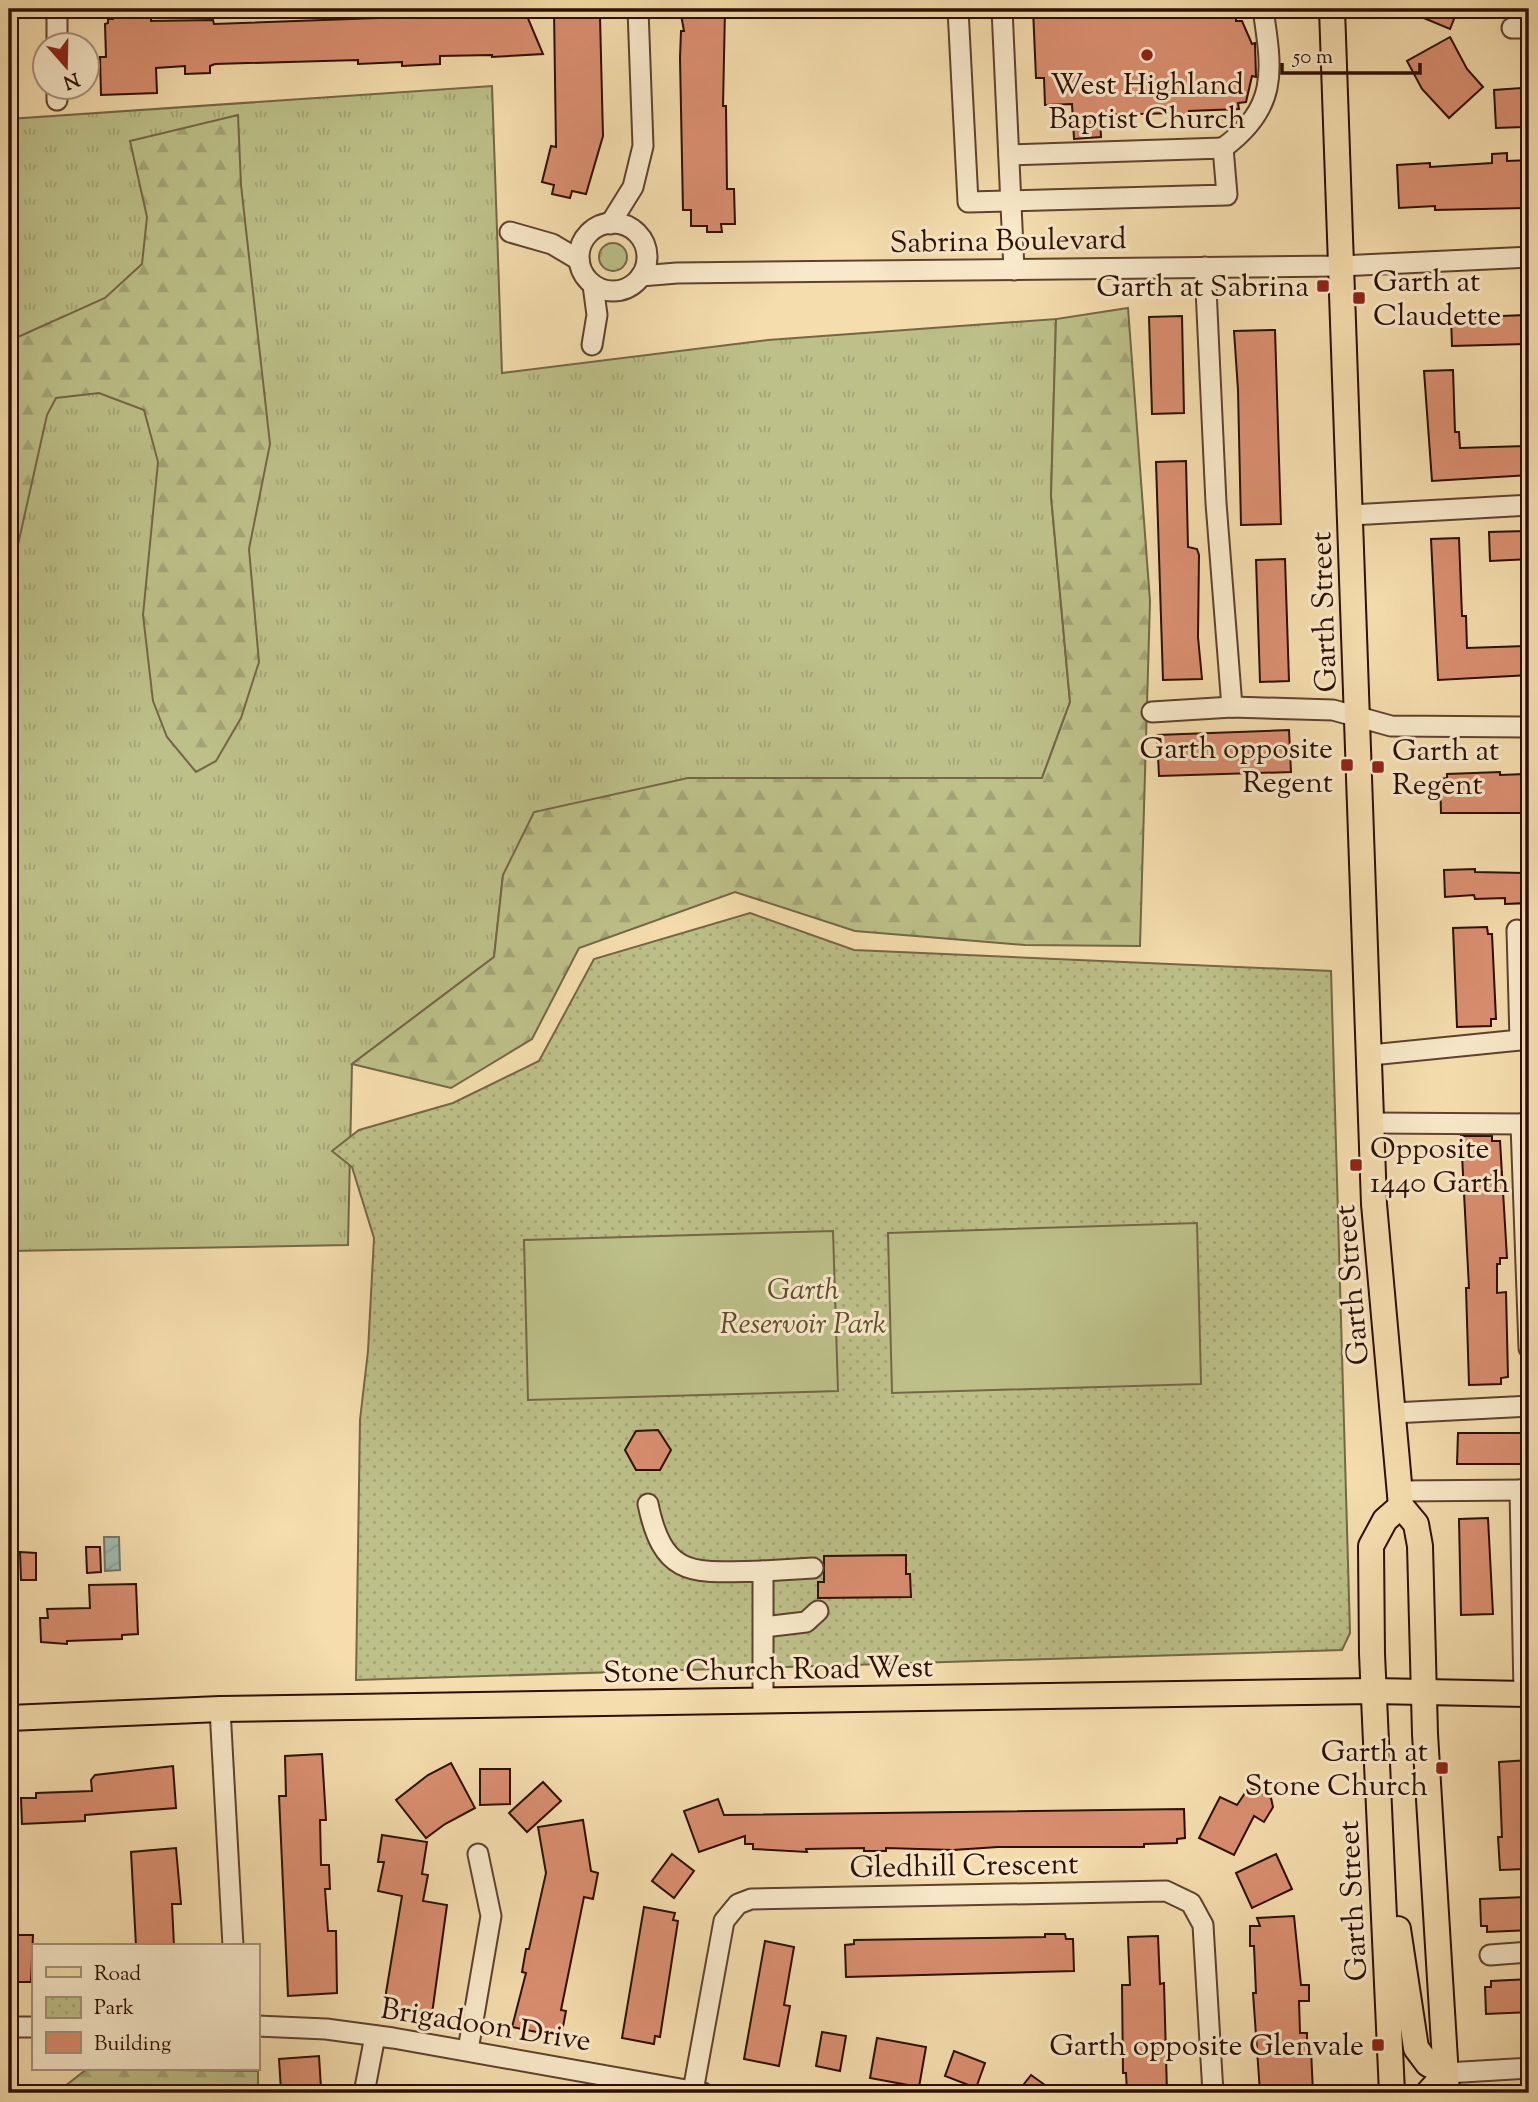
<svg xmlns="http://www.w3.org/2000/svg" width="1538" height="2102" font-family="'Sorts Mill Goudy',serif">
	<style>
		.grass { fill: url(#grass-tufts); stroke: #746746; stroke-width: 2 }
		.forest { fill: url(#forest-firs); stroke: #746746; stroke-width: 2 }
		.park { fill: url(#park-dots); stroke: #746746; stroke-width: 2 }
		.pitch { fill: #bdc089; stroke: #746746; stroke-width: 2 }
		.water { fill: url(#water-waves); stroke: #70766a; stroke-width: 2 }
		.building { fill: #da8f70; stroke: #2c0e02; stroke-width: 2 }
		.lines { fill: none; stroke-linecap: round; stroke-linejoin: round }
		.minor-casing { stroke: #5e422d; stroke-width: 23 }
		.major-casing { stroke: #2c0e02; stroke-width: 28 }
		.minor { stroke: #f8e9ca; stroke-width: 19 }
		.major { stroke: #f5ddad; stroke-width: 24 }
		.poi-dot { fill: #8f2418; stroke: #f8e9ca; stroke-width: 2.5 }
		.labels { text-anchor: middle; stroke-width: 6; stroke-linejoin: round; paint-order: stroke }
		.poi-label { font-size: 30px; fill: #2c0e02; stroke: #f8e9ca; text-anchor: end }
		.street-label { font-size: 30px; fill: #2c0e02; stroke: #f8e9ca }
		.park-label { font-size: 30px; font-style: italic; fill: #5f4c31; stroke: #f8e9ca }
	</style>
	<defs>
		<pattern id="grass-tufts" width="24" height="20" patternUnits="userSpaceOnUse" patternTransform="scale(1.75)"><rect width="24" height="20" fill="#bdc089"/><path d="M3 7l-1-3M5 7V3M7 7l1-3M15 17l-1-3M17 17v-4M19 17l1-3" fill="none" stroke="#a3a475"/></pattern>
		<pattern id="forest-firs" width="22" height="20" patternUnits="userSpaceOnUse" patternTransform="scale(1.75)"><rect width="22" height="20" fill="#bdc089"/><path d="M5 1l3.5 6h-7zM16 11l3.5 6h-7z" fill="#a3a475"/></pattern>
		<pattern id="park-dots" width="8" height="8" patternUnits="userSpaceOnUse" patternTransform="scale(1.75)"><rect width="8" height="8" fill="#bdc089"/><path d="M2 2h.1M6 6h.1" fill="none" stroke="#a3a475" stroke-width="1.8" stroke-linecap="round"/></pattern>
		<pattern id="water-waves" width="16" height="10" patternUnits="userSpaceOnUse" patternTransform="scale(1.75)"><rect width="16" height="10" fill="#9dbbaf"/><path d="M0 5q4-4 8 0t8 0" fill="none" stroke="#87a095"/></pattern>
	</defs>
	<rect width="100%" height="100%" fill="#f5ddad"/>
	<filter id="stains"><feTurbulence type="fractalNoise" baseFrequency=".00286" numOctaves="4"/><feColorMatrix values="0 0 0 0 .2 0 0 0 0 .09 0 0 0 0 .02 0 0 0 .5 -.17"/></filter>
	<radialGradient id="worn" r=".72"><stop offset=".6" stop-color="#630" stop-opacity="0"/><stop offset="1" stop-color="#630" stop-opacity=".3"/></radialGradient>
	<g class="grass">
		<path d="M492,86L502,373L768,340L1056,319L1051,496L1070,702L1042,778H688L503,875L494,957L352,1064L348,1245L9,1251V119Z"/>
		<circle cx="613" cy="257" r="14"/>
	</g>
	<g class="forest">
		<path d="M238,115L241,185L270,444L249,549L259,662L241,718L216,761L196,772L167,737L153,701L143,615L158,462L144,410L99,393L56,398L47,415L17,549L9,560V341L105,298L142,264L147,217L130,141Z"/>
		<path d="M1128,308L1150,601L1140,946L1025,945L855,931L735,892L579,948L532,1039L451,1088L352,1064L494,957L503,875L534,812L688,778H1042L1070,702L1051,496L1056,319Z"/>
		<path d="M87,2069L258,2071V2093H56Z"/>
	</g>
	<path class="park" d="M750,913L854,950L1331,971L1350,1633L1342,1650L356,1680L360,1420L368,1351L374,1238L352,1167L332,1151L359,1130L453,1103L539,1061L594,959Z"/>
	<g class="pitch">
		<path d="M1197,1223L1201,1384L892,1393L888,1233Z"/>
		<path d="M833,1231L838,1391L528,1400L524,1240Z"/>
	</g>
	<path class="water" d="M104,1537H119L120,1570L105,1571Z"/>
	<g class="building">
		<path d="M592,9L591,13H597L600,17L603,136L586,194L572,191L570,198L552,194L554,185L542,182L551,146L556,147L554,10Z"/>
		<path d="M680,9H725L723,106H726L727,189H734L735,224H721L722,232H707V226H691V210H683L680,58L681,31H684Z"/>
		<path d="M1033,9H1236V21H1242L1252,44L1255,43L1256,77L1252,76L1246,102L1238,103L1239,109L1189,111L1190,118H1175V113L1100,115L1101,137L1074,139L1072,104L1045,105L1044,78H1036Z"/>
		<path d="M1402,9H1458L1450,29Z"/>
		<path d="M520,13V16H527L543,54L492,57V55L440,56V64L402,66V62L358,64V60L215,64L210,66V73L185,74V66L156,68L157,93L101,95L100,57H106L105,24L108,23V19H113V16L151,15V21L213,20L214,24Z"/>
		<path d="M1450,37L1467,69L1483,87L1449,118L1422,89L1407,61Z"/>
		<path d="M1521,88L1523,127L1496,128L1494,90Z"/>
		<path d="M1507,153V161L1529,160V208L1435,210V206L1399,208L1397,165L1430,163V167L1492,163V154Z"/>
		<path d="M1529,315V344L1452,346L1451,318Z"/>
		<path d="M1182,316L1184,413L1152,414L1149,317Z"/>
		<path d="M1275,330L1281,524L1241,525L1238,390L1234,331Z"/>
		<path d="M1453,370L1455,432H1459L1460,448L1529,446V475L1432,481L1424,371Z"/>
		<path d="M1186,461L1188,547L1197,549L1199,555L1198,637L1202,679L1163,680L1156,462Z"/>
		<path d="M1529,531V559L1490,561L1489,532Z"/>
		<path d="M1459,538L1462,616H1466L1467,648L1529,646V675L1438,680L1431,539Z"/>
		<path d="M1285,559L1289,681L1260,682L1256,560Z"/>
		<path d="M1289,730L1291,772L1159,776L1157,735Z"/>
		<path d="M1500,772V775L1529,774V813H1441L1440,779L1447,778V774Z"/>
		<path d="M1475,869V872L1529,873V903L1505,904V898L1475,899L1474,895L1445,897L1444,870Z"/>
		<path d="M1487,927L1488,934H1492L1496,1019H1491V1026L1457,1027L1453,928Z"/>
		<path d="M1461,1136H1492V1141H1500L1507,1258H1500V1264H1497V1293L1506,1292L1508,1377L1501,1378V1384L1469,1385L1466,1288H1469Z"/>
		<path d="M658,1430L671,1450L660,1470H636L625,1450L636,1431Z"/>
		<path d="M1458,1433H1529V1464H1457Z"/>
		<path d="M1488,1518L1493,1614L1461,1615L1459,1519Z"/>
		<path d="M86,1547H100L101,1572L87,1573Z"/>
		<path d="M20,1552L36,1553V1580H21Z"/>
		<path d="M906,1555V1574H910L911,1597L818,1598V1582H824V1556Z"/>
		<path d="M136,1584L138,1634L122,1635V1639L67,1641V1644L41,1642L40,1618H48L47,1609L90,1608L89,1585Z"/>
		<path d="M322,1754L326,1820H320L321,1865H329L330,1889H325L328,1931H336L337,1993L288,1996L279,1796H286L285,1756Z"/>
		<path d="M1529,1760V1862L1527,1869L1500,1870L1498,1837H1502L1499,1762Z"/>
		<path d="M451,1763L475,1808L445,1824L426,1838L396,1800L428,1775Z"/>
		<path d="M173,1766L176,1808L85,1815V1821L22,1824L21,1798H36V1793L92,1791L91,1780L95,1775Z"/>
		<path d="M480,1769H510V1804L480,1805Z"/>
		<path d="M543,1782L561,1801L527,1832L509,1813Z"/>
		<path d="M1249,1787L1271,1798L1273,1807L1264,1822L1254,1816L1234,1855L1199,1838L1220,1797L1237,1805Z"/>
		<path d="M718,1799L724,1815L1184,1809L1185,1838L1177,1839V1843L1144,1844V1847H998L953,1850L886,1848V1851H864V1848L806,1849L807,1852L753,1849V1844H745V1836L699,1852L684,1811Z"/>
		<path d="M583,1820L591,1871L598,1873L593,1899L584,1897L561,2010L566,2011L561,2037L512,2027L526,1973L522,1972L526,1949H529L546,1873L538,1827Z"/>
		<path d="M382,1835L427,1842L422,1874L428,1875L423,1901L447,1905L432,2014L384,2005L402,1896L378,1891L384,1862H378Z"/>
		<path d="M176,1848L181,1904H172L174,1946H136L131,1852Z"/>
		<path d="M672,1854L694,1871L674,1898L652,1881Z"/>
		<path d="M1276,1854L1292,1889L1252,1908L1236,1873Z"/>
		<path d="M1529,1897V1930L1487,1932V1926H1481L1480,1899Z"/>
		<path d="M644,1907L675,1913L673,1920L678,1921L660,2037L655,2036L654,2044L622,2038Z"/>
		<path d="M1294,1916L1301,1985H1309V2001H1299L1300,2033H1307V2049H1311L1313,2093L1260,2092L1253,1993H1256L1254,1946H1250V1926H1260L1257,1918Z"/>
		<path d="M1045,1934H1065L1066,1939H1073L1074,1971L846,1977L845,1945L854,1944V1940L1045,1937Z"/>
		<path d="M9,1935H33L31,1982H9Z"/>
		<path d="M1158,1936L1160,1984L1164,1983L1167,2093H1127L1126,2073H1123L1122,1985H1130L1128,1937Z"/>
		<path d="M765,1941L794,1947L784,2005L790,2006L779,2066L744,2059Z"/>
		<path d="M1529,1979V2012L1486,2014L1485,1987H1491V1981Z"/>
		<path d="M822,2032L846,2036L840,2071L816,2066Z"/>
		<path d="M877,2038L926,2047L919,2087L870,2078Z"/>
		<path d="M954,2051L985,2063L976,2088L945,2076Z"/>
		<path d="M319,2056L321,2088L281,2091L279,2059Z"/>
		<path d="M1031,2075L1056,2093H1017Z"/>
	</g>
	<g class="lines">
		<defs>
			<g id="minor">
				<path d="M57,9V46"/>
				<path d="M958,9L968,202L1227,195L1223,148L1009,155"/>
				<path d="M1002,9L1014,270"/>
				<path d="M1512,28H1529"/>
				<path d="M57,88V100"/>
				<path d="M1223,148C1279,107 1272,70 1263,9"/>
				<circle cx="613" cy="257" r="34"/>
				<path d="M610,224L633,187L643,146L638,9"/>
				<path d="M510,232L552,244L579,260"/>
				<path d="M1205,267L1216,503L1232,707"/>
				<path d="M641,276L677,273L1340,266L1529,257"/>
				<path d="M592,345L597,315L593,285"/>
				<path d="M1351,515L1529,505"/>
				<path d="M1152,712L1232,707L1333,710L1391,726L1529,727"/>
				<path d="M1371,1055L1520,1040L1517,930"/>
				<path d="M1372,1123L1529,1124"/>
				<path d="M1521,1124L1529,1348"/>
				<path d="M1393,1413L1529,1406"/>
				<path d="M1520,1490L1524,1693"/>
				<path d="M1399,1491L1529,1490"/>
				<path d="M648,1504C664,1581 695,1572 763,1571V1701"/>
				<path d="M763,1571L813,1568"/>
				<path d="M764,1627L806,1622L818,1611"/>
				<path d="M220,1709L233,1946"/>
				<path d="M1490,1955L1529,1952"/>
				<path d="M257,2026L326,2029L393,2038L703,2093"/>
				<path d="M9,2027H33"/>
				<path d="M468,2050L491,1916L478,1854"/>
				<path d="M1446,2073L1529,2068"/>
				<path d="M693,2091L724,1921L738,1904L751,1899L1166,1891L1191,1903L1203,1925L1213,2093"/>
				<path d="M364,2093L375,2036"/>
			</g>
			<g id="major">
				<path d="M1332,9L1374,1204L1401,1506L1416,1524L1420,1546L1425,1734L1447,2093"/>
				<path d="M9,1718L220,1709L1373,1691L1529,1694"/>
				<path d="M1398,1929L1416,2048L1428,2064L1446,2073L1428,2093"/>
				<path d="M1392,2093L1372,1654L1371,1546L1385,1520L1401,1506"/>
			</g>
		</defs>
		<use href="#minor" class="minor-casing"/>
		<use href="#major" class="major-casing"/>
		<use href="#minor" class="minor"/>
		<use href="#major" class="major"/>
	</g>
	<g class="poi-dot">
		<circle cx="1147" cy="55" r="7"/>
		<rect x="1316" y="279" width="14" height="14" rx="3.5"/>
		<rect x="1352" y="291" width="14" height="14" rx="3.5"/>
		<rect x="1340" y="758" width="14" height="14" rx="3.5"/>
		<rect x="1371" y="760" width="14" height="14" rx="3.5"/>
		<rect x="1349" y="1158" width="14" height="14" rx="3.5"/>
		<rect x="1435" y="1761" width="14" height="14" rx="3.5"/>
		<rect x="1371" y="2038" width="14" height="14" rx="3.5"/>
	</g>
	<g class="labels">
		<g class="poi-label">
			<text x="1147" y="94" text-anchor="middle">West Highland<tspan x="1147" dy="34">Baptist Church</tspan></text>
			<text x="1373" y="291" text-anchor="start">Garth at<tspan x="1373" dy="34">Claudette</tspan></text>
			<text x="1309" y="296">Garth at Sabrina</text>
			<text x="1333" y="758">Garth opposite<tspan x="1333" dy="34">Regent</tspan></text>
			<text x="1392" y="760" text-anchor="start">Garth at<tspan x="1392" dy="34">Regent</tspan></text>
			<text x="1370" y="1158" text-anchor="start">Opposite<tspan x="1370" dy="34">1440 Garth</tspan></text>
			<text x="1428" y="1761">Garth at<tspan x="1428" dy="34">Stone Church</tspan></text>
			<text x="1364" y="2055">Garth opposite Glenvale</text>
		</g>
		<g class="street-label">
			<text transform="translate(1008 240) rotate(-1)" y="10">Sabrina Boulevard</text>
			<text transform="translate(1323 612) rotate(-92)" y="10">Garth Street</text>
			<text transform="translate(1351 1285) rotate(-95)" y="10">Garth Street</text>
			<text transform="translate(768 1669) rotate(-1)" y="10">Stone Church Road West</text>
			<text transform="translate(964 1865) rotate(-1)" y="10">Gledhill Crescent</text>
			<text transform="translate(1352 1901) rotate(-93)" y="10">Garth Street</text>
			<text transform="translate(486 2024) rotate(9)" y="10">Brigadoon Drive</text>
		</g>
		<g class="park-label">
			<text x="803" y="1299">Garth<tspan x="803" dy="34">Reservoir Park</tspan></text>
		</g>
	</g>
	<rect width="1538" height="2102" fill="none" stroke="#f5ddad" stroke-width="35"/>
	<rect x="10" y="10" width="1517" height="2081" fill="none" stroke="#2c0e02" stroke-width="3.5"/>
	<rect x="18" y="18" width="1503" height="2067" fill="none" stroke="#2c0e02" stroke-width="2"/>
	<rect x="32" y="1944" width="228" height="126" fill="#f8e9ca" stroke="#a6917a" stroke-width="2"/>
	<rect x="46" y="1967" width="35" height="10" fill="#f5ddad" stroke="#a6917a" stroke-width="2"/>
	<text x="94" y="1980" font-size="21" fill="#2c0e02">Road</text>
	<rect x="46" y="1997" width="35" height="21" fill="url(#park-dots)" stroke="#a6917a" stroke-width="2"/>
	<text x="94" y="2014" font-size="21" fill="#2c0e02">Park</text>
	<rect x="46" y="2032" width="35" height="21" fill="#da8f70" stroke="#a6917a" stroke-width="2"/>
	<text x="94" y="2050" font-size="21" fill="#2c0e02">Building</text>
	<g transform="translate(66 66) rotate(160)"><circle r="33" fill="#f8e9ca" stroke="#a6917a" stroke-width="2"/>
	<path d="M0-5L12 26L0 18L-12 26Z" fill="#8f2418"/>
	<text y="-10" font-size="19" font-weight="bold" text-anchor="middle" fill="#2c0e02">N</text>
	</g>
	<path d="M1282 63v10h138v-10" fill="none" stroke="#2c0e02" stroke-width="3.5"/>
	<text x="1293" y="63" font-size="21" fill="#2c0e02" stroke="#f8e9ca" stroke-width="5" paint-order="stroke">50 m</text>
	<rect width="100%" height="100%" filter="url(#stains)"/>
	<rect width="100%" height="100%" fill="url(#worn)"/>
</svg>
